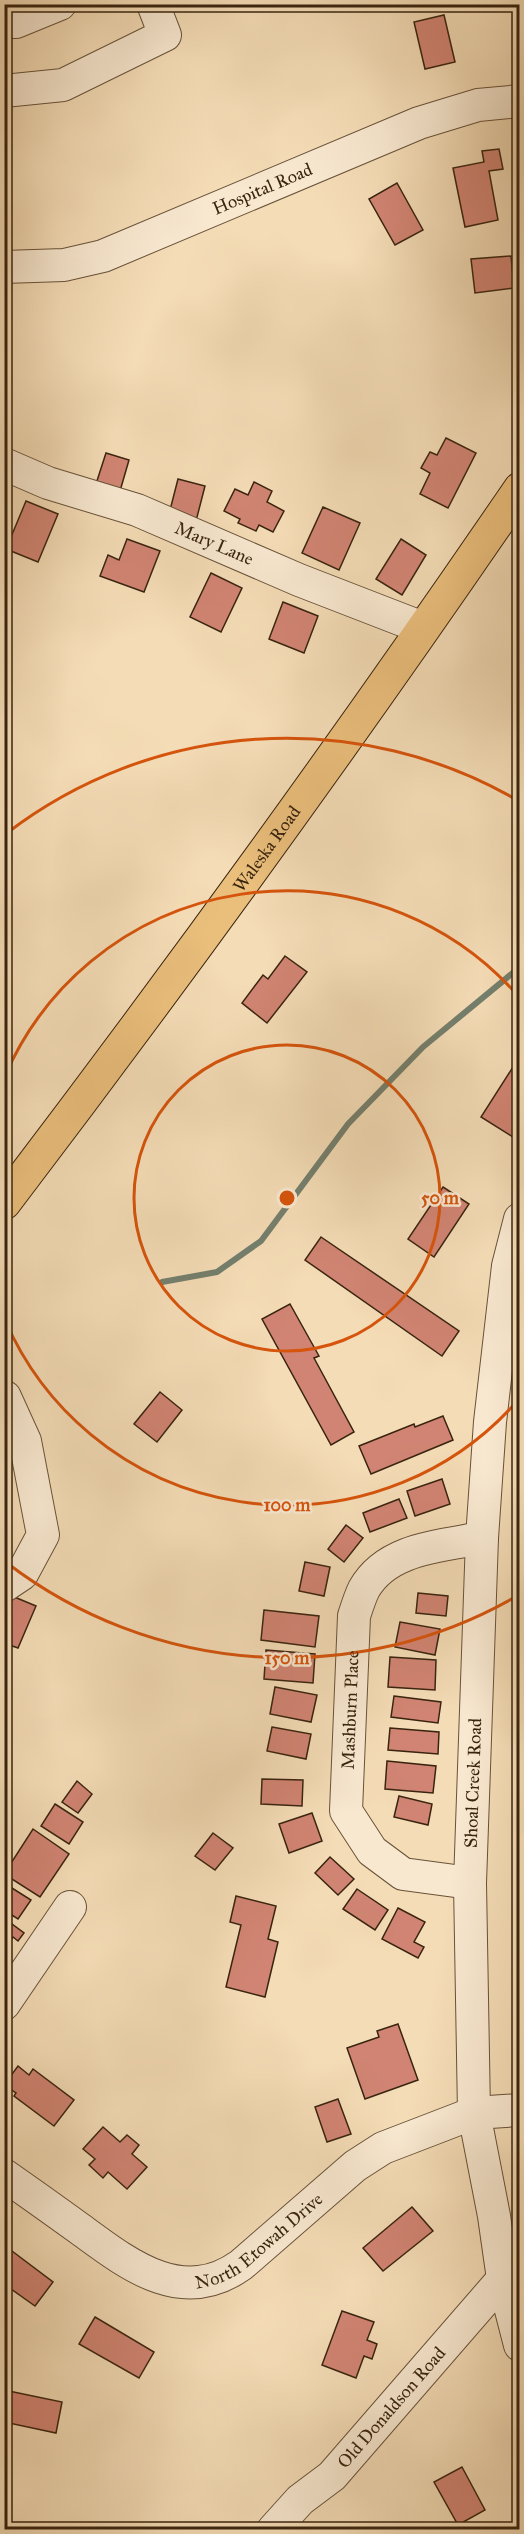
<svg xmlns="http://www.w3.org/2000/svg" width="524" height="2534" font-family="'IM FELL Great Primer',serif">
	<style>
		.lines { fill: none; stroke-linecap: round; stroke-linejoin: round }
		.stream { stroke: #747f6d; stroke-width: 6 }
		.building { fill: #d18473; stroke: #39240f; stroke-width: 1.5 }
		.minor-casing { stroke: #685239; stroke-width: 34 }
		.major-casing { stroke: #39240f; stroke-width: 35 }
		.minor { stroke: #f8e8d0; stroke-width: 32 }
		.major { stroke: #eabe7b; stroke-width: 33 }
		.ring { fill: none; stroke: #d6540c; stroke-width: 3 }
		.labels { text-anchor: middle; stroke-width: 5; stroke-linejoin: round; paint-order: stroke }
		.street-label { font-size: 18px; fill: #39240f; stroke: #f8e8d0 }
		.centre { fill: #d6540c; stroke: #f8e8d0; stroke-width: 3 }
		.ring-label { font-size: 18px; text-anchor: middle; font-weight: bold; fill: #d6540c; stroke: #f8e8d0; stroke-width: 5; stroke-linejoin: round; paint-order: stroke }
	</style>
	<rect width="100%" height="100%" fill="#f4dcb6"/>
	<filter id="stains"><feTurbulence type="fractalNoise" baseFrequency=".00333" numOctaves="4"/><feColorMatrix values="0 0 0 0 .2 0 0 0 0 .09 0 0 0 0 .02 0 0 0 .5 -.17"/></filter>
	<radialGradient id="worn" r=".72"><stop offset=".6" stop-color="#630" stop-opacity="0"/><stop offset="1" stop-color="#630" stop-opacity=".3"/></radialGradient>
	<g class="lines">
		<path class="stream" d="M162,1282L217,1272L261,1241L348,1124L423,1047L520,967"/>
	</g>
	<g class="building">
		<path d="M444,15L455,62L425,69L414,22Z"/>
		<path d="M499,149L503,169L489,171L498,220L465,227L453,168L484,162L482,151Z"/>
		<path d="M397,183L423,230L395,245L369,199Z"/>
		<path d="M511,256L514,288L475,293L471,259Z"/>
		<path d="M446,438L476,453L448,508L420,494L430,473L421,468L430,452L437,455Z"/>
		<path d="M106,453L129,460L118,498L94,490Z"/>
		<path d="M178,479L205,486L196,521L169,514Z"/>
		<path d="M254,482L272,491L267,502L284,511L273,532L259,525L256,531L238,523L240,519L224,511L235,489L248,495Z"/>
		<path d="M26,501L58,514L38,562L6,549Z"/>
		<path d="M323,507L360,523L339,570L302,553Z"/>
		<path d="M127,539L160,551L144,592L100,576L108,555L119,560Z"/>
		<path d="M401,539L426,555L402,595L376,579Z"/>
		<path d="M211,573L242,588L221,632L190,617Z"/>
		<path d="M283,602L318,616L304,653L269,639Z"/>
		<path d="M285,956L307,972L267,1023L242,1003L263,975L268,979Z"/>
		<path d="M520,1056V1133L516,1139L481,1117Z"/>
		<path d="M443,1187L469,1204L434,1257L408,1239Z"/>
		<path d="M321,1237L459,1331L442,1356L305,1260Z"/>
		<path d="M290,1304L319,1356L314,1358L354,1432L331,1445L262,1319Z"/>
		<path d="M160,1392L182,1410L157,1442L134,1424Z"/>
		<path d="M443,1416L453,1440L371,1474L359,1446L414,1424L415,1427Z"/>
		<path d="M442,1479L450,1504L415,1516L407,1491Z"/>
		<path d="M399,1499L407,1518L370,1532L363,1513Z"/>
		<path d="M346,1525L363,1538L344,1562L328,1549Z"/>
		<path d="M305,1562L330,1567L324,1596L299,1591Z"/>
		<path d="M418,1593L448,1596L446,1616L416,1613Z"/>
		<path d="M12,1596L36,1606L18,1648L4,1643V1612Z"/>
		<path d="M264,1610L319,1616L315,1647L261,1640Z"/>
		<path d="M400,1622L440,1629L435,1655L395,1647Z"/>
		<path d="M266,1650L315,1654L313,1683L264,1679Z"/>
		<path d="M390,1657L436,1660L435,1690L388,1687Z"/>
		<path d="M275,1687L317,1695L311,1722L270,1714Z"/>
		<path d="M394,1696L441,1702L438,1723L391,1717Z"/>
		<path d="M272,1727L311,1734L306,1759L267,1751Z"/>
		<path d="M390,1728L439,1732L438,1754L388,1750Z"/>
		<path d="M387,1761L436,1766L433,1793L385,1789Z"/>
		<path d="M262,1779L303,1780L302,1806L261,1804Z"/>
		<path d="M77,1781L92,1794L78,1813L62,1802Z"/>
		<path d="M399,1796L432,1804L428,1825L394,1817Z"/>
		<path d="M55,1804L83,1822L69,1844L41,1826Z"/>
		<path d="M312,1813L322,1841L289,1853L279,1824Z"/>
		<path d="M33,1829L69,1854L40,1897L4,1874Z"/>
		<path d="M213,1833L233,1848L215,1870L195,1856Z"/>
		<path d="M330,1857L354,1879L338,1895L315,1873Z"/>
		<path d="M4,1883L31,1900L18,1919L4,1910Z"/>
		<path d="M357,1889L388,1910L375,1930L343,1909Z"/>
		<path d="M236,1896L276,1906L268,1939L278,1942L265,1997L226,1987L241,1925L230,1922Z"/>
		<path d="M398,1908L425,1922L414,1942L424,1947L418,1958L382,1939Z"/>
		<path d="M4,1918L24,1933L18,1941L13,1937L4,1948Z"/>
		<path d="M398,2024L418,2080L365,2099L347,2048L379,2037L377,2031Z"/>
		<path d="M18,2066L29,2075L33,2069L74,2100L54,2126L14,2096L16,2093L4,2085Z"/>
		<path d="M338,2099L351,2134L327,2142L315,2107Z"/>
		<path d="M103,2127L120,2142L127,2135L139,2145L132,2154L147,2167L127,2189L108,2172L103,2178L89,2165L95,2159L83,2149Z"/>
		<path d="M412,2207L433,2231L383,2271L363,2248Z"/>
		<path d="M4,2245L53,2282L35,2306L4,2284Z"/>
		<path d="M342,2311L374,2322L367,2340L377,2344L372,2359L364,2356L356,2378L322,2365Z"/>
		<path d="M95,2317L154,2352L139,2378L79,2344Z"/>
		<path d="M4,2390L62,2402L56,2433L4,2422Z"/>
		<path d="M462,2467L485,2510L458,2525L434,2482Z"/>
	</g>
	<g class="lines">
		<defs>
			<g id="minor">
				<path d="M4,22H16L60,4"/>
				<path d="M4,91L63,85L165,35L153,4"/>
				<path id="s1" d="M4,267L64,265L103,256L419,123L478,105L520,101"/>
				<path id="s2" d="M4,464L48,483L137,510L299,580L423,628"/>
				<path d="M520,1219L508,1266L490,1422L482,1538L470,1883L474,2113L494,2216L503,2279L520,2345"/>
				<path d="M4,1586L22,1574L43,1535L25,1441L5,1397"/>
				<path id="s3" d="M470,1883L403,1874L372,1851L346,1811L354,1616C357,1607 360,1597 364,1589C387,1548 441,1546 482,1538"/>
				<path d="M4,2004L70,1907"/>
				<path id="s4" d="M4,2175C30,2193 55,2211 80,2229C129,2265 182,2307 241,2265L355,2166L383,2148L474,2113L520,2110"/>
				<path id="s5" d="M273,2530L300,2500L332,2476L503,2279"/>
			</g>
			<g id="major">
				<path id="s6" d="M4,1203C182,969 354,732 520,489"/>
			</g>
		</defs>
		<use href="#minor" class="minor-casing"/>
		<use href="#major" class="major-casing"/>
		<use href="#minor" class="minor"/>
		<use href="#major" class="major"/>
	</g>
	<g class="ring">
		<circle cx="287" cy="1198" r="153"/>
		<path d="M519 1399A307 307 0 0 1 5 1320M5 1076A307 307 0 0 1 519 997"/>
		<path d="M517 1596A460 460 0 0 1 7 1563M7 833A460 460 0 0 1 517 800"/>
	</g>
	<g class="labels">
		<g class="street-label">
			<text dy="6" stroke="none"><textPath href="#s1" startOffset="273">Hospital Road</textPath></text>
			<text dy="6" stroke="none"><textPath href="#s2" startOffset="225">Mary Lane</textPath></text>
			<text dy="6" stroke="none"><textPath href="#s6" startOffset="441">Waleska Road</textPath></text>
			<text dy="6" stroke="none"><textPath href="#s3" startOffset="255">Mashburn Place</textPath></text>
			<text transform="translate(473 1783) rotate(-88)" y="6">Shoal Creek Road</text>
			<text dy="6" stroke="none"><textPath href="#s4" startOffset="300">North Etowah Drive</textPath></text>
			<text dy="6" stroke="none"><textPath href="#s5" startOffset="171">Old Donaldson Road</textPath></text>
		</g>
	</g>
	<circle cx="287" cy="1198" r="9" class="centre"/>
	<g class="ring-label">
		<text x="440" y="1204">50 m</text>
		<text x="287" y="1511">100 m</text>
		<text x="287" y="1664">150 m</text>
	</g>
	<rect width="524" height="2534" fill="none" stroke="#f4dcb6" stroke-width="24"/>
	<rect x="6" y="6" width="512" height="2522" fill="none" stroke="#39240f" stroke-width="3"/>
	<rect x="12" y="12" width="500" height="2510" fill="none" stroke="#39240f" stroke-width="1.5"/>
	<rect width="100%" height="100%" filter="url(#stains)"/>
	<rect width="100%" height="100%" fill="url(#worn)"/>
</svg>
